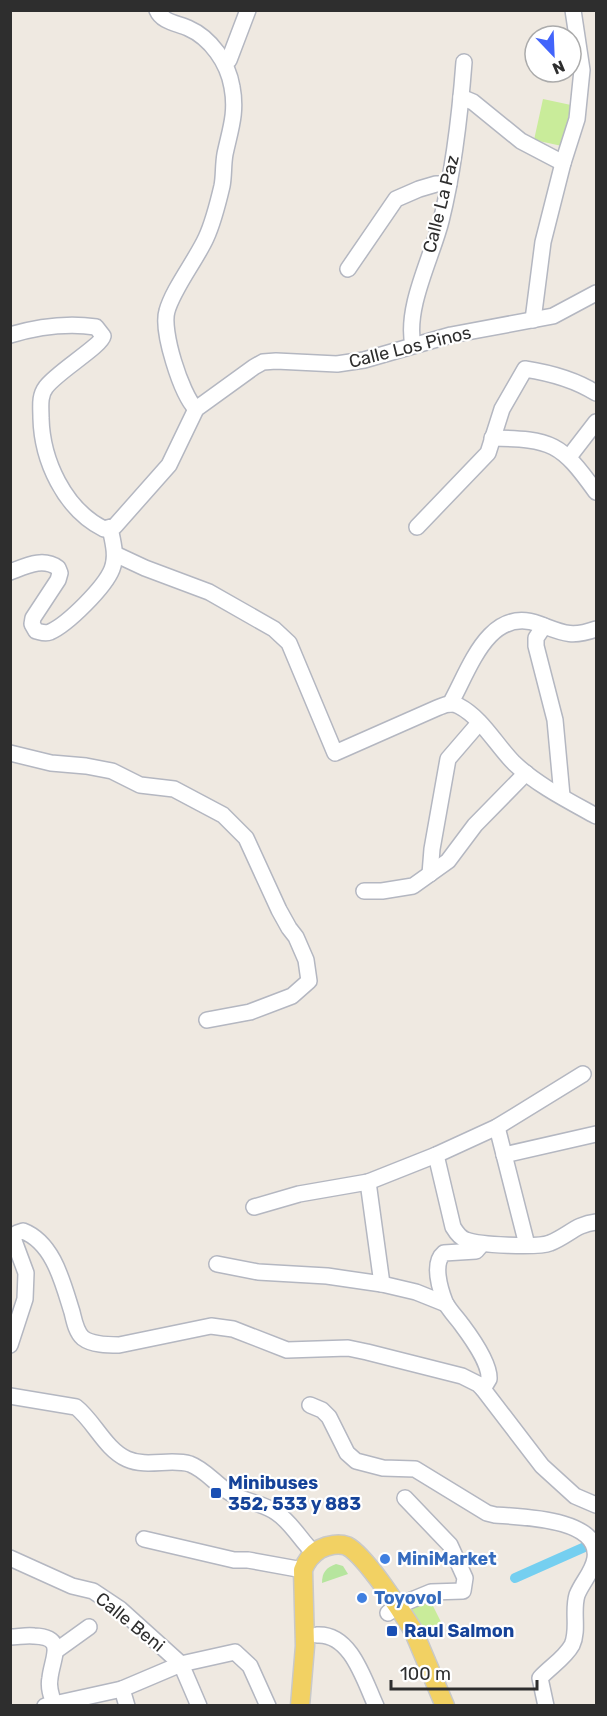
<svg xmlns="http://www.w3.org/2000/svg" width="607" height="1716" font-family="Rubik,sans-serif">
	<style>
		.green { fill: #b6e59e }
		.pitch { fill: #c9ec9a }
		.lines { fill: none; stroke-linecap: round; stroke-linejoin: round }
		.canal { stroke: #75cff0; stroke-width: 10 }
		.minor-casing { stroke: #b4b7c1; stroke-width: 18 }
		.major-casing { stroke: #c9c9c9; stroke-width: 21 }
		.minor { stroke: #fff; stroke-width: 15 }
		.major { stroke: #f2d163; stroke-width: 18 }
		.transit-dot { fill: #1a4fb4; stroke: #fff; stroke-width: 2 }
		.shop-dot { fill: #3f7fe0; stroke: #fff; stroke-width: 2 }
		.labels { text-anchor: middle; stroke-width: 4.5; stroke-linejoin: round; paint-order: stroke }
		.street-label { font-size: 18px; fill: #2e2e2e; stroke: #fff }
		.transit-label { font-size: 18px; font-weight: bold; fill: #164399; stroke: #fff; text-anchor: start }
		.shop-label { font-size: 18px; font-weight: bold; fill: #366cbe; stroke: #fff; text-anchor: start }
	</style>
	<rect width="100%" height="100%" fill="#efe9e1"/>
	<path class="green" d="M336,1564L343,1566L348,1574L322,1583C322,1572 326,1568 336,1564Z"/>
	<g class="pitch">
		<path d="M543,99L571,105L562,146L534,140Z"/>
		<path d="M429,1598L445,1630L426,1639L410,1607Z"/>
	</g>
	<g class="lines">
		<path class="canal" d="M515,1578L596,1542"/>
		<defs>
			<g id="minor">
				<path d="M157,10C162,22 177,23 188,28C211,38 228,63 232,87C237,113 230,130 225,154C223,165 224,176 222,186C218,203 213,223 206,238C196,260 173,289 167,311C161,330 181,394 196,409"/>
				<path d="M225,62L229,60L248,10"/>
				<path d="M461,97L473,102L521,141L563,163"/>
				<path d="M348,269L396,199L419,189L436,184H449"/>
				<path d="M533,320L543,242L563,163L577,119L582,70L573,10"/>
				<path d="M10,335C37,327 69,323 96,327L103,336C101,346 57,372 46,387C39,396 41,407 41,418C42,460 64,509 104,529L115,526L169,465L196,409L254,367L263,362L276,361L337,364L364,360L451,335L553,316L596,293"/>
				<path d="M413,345C405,307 432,257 441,221C454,169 460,115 464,62"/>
				<path d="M492,438C552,439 561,443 596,492"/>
				<path d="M569,457L596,422"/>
				<path d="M417,527L488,453L502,409L525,369C551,373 574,379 596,393"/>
				<path d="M115,554L145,568L209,592L274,629L289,643L335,753L437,708C444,705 451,702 459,706C482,718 496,745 514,763C537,785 569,801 596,816"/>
				<path d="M10,572C26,566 43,557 58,568L60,573L58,580L33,618L32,624L36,631C41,632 45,634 50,632C68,624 105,587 112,569C117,556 113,542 110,528"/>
				<path d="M544,626L536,638V646L555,720L562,796"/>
				<path d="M450,704C469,671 488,605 539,624C563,633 571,638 596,629"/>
				<path d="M10,753L51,763L86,766L112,771L140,785L174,789L223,815L246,838L279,910L289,928L296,937L306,960L309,981L292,996L250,1012L207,1020"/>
				<path d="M430,874L432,849L448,759L479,723"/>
				<path d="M364,891H382L413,886L448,861L475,825L526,773"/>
				<path d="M497,1127L527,1245"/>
				<path d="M436,1155L453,1227C456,1232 460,1238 466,1240C478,1245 538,1248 550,1243C568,1236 576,1224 596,1222"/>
				<path d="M504,1155L596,1134"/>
				<path d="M368,1182L382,1284"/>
				<path d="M254,1207L299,1194L368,1182L436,1155L497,1127L583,1074"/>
				<path d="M482,1244L476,1251L444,1253C432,1263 440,1289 445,1302C449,1310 457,1318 462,1325C471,1337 490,1364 489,1379L483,1389L542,1466L575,1496L596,1505"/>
				<path d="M217,1264L258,1272L327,1276L382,1284L416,1292L446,1304"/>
				<path d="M10,1345L25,1299L26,1273L13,1238L17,1233L23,1231C54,1243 63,1284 72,1312C74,1320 76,1332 83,1338C92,1345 108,1345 119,1345L211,1326L233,1329L287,1350L348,1348L367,1352L462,1376L478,1384L483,1389"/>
				<path d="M10,1396L76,1407C94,1421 105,1449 127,1459C147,1468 170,1458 190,1464C204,1469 215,1483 227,1491C242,1502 262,1502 277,1513C292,1523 301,1541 314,1553"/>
				<path d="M310,1405L322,1410L329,1417L347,1453L356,1461L383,1468L415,1469L487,1513L495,1515C521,1517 601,1518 595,1558C593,1572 582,1582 577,1595C572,1611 579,1630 572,1645C565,1658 550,1667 540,1678L546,1706"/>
				<path d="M144,1539L234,1560H248L303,1570"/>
				<path d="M10,1558L72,1586L93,1591L120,1609L181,1664L199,1706"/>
				<path d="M388,1613L397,1606L431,1592L463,1591L465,1578L450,1545L405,1498"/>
				<path d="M317,1635C351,1633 364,1680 376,1706"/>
				<path d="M10,1637C18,1637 26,1635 34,1636C67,1637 52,1658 50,1678C48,1687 51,1696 55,1706"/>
				<path d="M57,1650L89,1627"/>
				<path d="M122,1689L127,1706"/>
				<path d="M45,1706L122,1689L181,1664L235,1652L250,1666L268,1706"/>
			</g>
			<path id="major" d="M300,1706L305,1646L303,1570C306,1561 312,1554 320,1549C328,1545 339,1543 347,1546C365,1555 402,1612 413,1630L445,1706"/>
		</defs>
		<use href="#minor" class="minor-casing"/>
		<use href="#major" class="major-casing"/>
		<use href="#minor" class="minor"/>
		<use href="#major" class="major"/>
	</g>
	<g class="transit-dot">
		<rect x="210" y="1487" width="12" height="12" rx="3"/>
		<rect x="386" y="1625" width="12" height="12" rx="3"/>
	</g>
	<g class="shop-dot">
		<circle cx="385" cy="1559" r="6"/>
		<circle cx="362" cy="1598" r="6"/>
	</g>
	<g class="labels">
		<g class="street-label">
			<text transform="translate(441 204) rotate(-76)" y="6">Calle La Paz</text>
			<text transform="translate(410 347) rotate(-14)" y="6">Calle Los Pinos</text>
			<text transform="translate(130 1622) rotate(39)" y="6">Calle Beni</text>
		</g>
		<g class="transit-label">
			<text x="228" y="1489">Minibuses<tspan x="228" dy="21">352, 533 y 883</tspan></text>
			<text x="404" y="1637">Raul Salmon</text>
		</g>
		<g class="shop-label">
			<text x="397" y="1565">MiniMarket</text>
			<text x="374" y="1604">Toyovol</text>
		</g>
	</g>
	<rect width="607" height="1716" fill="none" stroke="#2e2e2e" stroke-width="24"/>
	<g transform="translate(553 54) rotate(157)"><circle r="28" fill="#ffffff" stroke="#ababab" stroke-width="1.5"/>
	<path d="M0-4.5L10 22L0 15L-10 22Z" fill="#4264fb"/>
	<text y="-9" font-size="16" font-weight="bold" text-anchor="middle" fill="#2e2e2e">N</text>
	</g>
	<path d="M391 1680v9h146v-9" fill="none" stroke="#2e2e2e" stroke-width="3"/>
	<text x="400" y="1680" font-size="18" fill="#2e2e2e" stroke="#ffffff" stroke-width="4.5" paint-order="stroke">100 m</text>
</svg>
